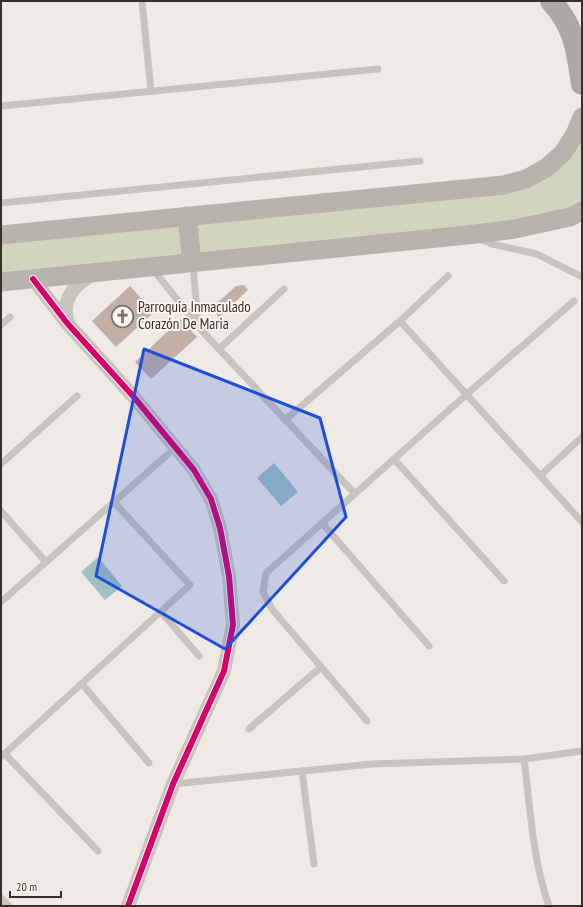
<svg xmlns="http://www.w3.org/2000/svg" width="583" height="907" font-family="'PT Sans Narrow',sans-serif">
	<style>
		.green { fill: #d1d5c0 }
		.water { fill: #a1c1c1 }
		.building { fill: #c2afa7 }
		.lines { fill: none; stroke-linecap: round; stroke-linejoin: round }
		.service { stroke: #c9c3be; stroke-width: 7 }
		.minor { stroke: #c9c3be; stroke-width: 14 }
		.secondary { stroke: #b9b3ae; stroke-width: 19 }
		.trunk { stroke: #aea8a4; stroke-width: 22 }
		.cycleway-casing { stroke: #fbf5ee; stroke-width: 8 }
		.cycleway { stroke: #d6006c; stroke-width: 6 }
		.marked { fill: #1d4ed8; fill-opacity: 0.2; stroke: #1d4ed8; stroke-width: 3; stroke-linejoin: round }
		.labels { text-anchor: middle; stroke-width: 4; stroke-linejoin: round; paint-order: stroke }
		.poi-label { font-size: 15px; fill: #3a302b; stroke: #fbf5ee; text-anchor: start }
	</style>
	<rect width="100%" height="100%" fill="#efeae5"/>
	<path class="green" d="M582,117V211L570,217L1,282V235L437,192L546,168Z"/>
	<g class="water">
		<path d="M274,463L298,492L281,506L257,478Z"/>
		<path d="M98,557L122,586L105,600L81,572Z"/>
	</g>
	<g class="building">
		<path d="M244,285L248,290L219,317L215,313V305L236,286Z"/>
		<path d="M130,286L154,312L116,347L92,321Z"/>
		<path d="M181,319L197,337L151,379L135,362Z"/>
	</g>
	<g class="lines">
		<g class="service">
			<path d="M142,1L151,91"/>
			<path d="M1,106L378,69"/>
			<path d="M1,203L420,161"/>
			<path d="M479,239L492,244L537,254L582,277"/>
			<path d="M193,264L198,325"/>
			<path d="M152,268L203,332L355,494"/>
			<path d="M400,321L582,522"/>
			<path d="M1,325L10,317"/>
			<path d="M219,349L284,289"/>
			<path d="M285,420L400,321L448,276"/>
			<path d="M394,459L504,581"/>
			<path d="M1,464L77,396"/>
			<path d="M541,475L582,437"/>
			<path d="M1,511L46,562"/>
			<path d="M322,523L429,646"/>
			<path d="M1,602L176,447"/>
			<path d="M161,612L199,656"/>
			<path d="M82,684L149,763"/>
			<path d="M367,721L272,609L263,592L266,573L467,394L574,301"/>
			<path d="M249,729L321,667"/>
			<path d="M5,754L98,851"/>
			<path d="M1,757L190,585L114,502"/>
			<path d="M524,759C530,806 533,862 549,906"/>
			<path d="M302,771L314,864"/>
			<path d="M173,784L372,764L524,759L582,751"/>
			<path d="M1,898L9,906"/>
		</g>
		<g class="minor">
			<path d="M33,279L67,323L133,396L194,470L211,499L220,528L229,576L233,625L224,671L173,784L128,906"/>
			<path d="M67,323C67,318 65,312 66,307C68,291 80,281 94,274"/>
		</g>
		<g class="secondary">
			<path d="M187,216L192,262"/>
			<path d="M1,235L504,185L526,179L546,168L563,153L575,134L582,117"/>
			<path d="M1,282L467,235L515,229L570,217L582,211"/>
		</g>
		<path class="trunk" d="M551,1C575,27 577,51 582,84"/>
		<defs>
			<path id="cycleway" d="M33,279L67,323L133,396L194,470L211,499L220,528L229,576L233,625L224,671L173,784L128,906"/>
		</defs>
		<use href="#cycleway" class="cycleway-casing"/>
		<use href="#cycleway" class="cycleway"/>
	</g>
	<path class="marked" d="M144,349L320,418L346,517L225,649L96,576Z"/>
	<defs>
		<symbol id="church-ring" viewBox="-11 -11 22 22"><circle r="9.5" fill="#fbf5ee" stroke="#79716c" stroke-width="1.5"/><path d="M-1.2-6h2.4v3.5h3.3v2.4h-3.3V6h-2.4V-.1h-3.3v-2.4h3.3Z" fill="#79716c"/></symbol>
	</defs>
	<g fill-rule="evenodd">
		<use href="#church-ring" x="110" y="304" width="25" height="25"/>
	</g>
	<g class="labels">
		<g class="poi-label">
			<text x="138" y="312">Parroquia Inmaculado<tspan x="138" dy="17">Corazón De Maria</tspan></text>
		</g>
	</g>
	<rect width="583" height="907" fill="none" stroke="#3a302b" stroke-width="4"/>
	<path d="M10 891v6h51v-6" fill="none" stroke="#3a302b" stroke-width="2"/>
	<text x="16" y="891" font-size="12" fill="#3a302b" stroke="#fbf5ee" stroke-width="3" paint-order="stroke">20 m</text>
</svg>
